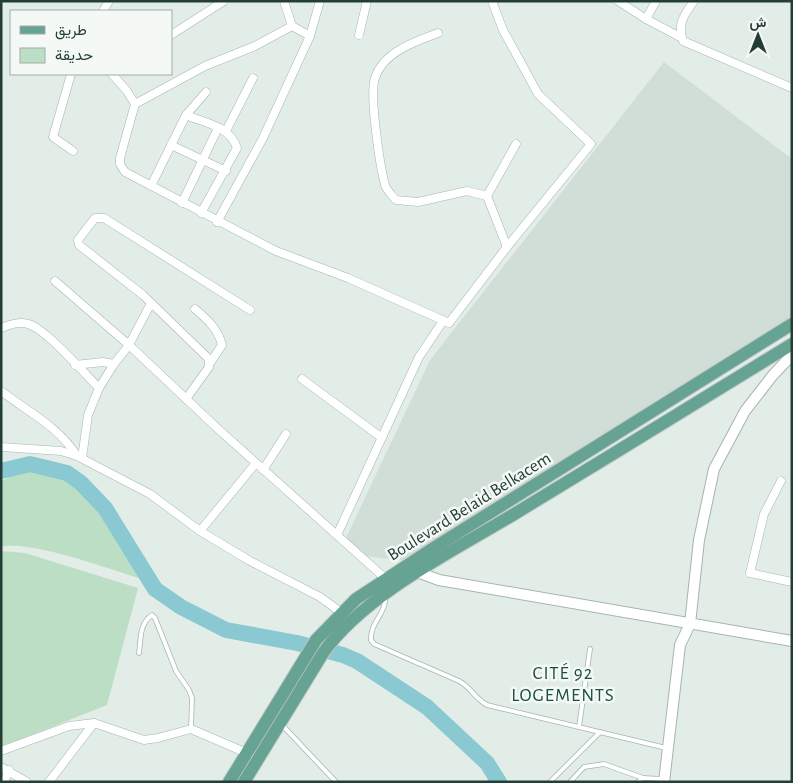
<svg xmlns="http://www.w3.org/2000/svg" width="793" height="783" font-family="'Alegreya Sans',Vazirmatn,sans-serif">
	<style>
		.built { fill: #d1ddd7 }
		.green { fill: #bcdec4 }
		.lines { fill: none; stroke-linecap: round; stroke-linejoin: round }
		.river { stroke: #8ac9d2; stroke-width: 16 }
		.service-casing { stroke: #a5b5af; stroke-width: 5.5 }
		.minor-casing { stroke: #a5b5af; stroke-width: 9 }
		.tertiary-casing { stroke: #a5b5af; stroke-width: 12 }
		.primary-casing { stroke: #c1c9c7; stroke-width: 14 }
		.service { stroke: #fff; stroke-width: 4 }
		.minor { stroke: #fff; stroke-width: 8 }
		.tertiary { stroke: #fff; stroke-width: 10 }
		.primary { stroke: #67a392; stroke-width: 12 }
		.labels { text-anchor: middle; stroke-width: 5; stroke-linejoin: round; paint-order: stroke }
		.street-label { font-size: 18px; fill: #223e36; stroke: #f4f9f6 }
		.neighbourhood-label { font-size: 19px; letter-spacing: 1px; fill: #1e5143; stroke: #f4f9f6 }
	</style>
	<rect width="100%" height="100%" fill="#e3ede8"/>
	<path class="built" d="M664,62L792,159V318L405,561L366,556L346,538L430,360Z"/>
	<g class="green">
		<path d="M25,470C87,470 117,535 145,580C115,571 29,539 1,547V481Z"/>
		<path d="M1,551L25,553L138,588L107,705L1,747Z"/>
	</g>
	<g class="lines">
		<path class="river" d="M1,471L30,464L67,473L81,483L105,508L155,589L181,607L226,630L297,643L343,655L357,661L427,707L487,763L499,782"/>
		<defs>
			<g id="service">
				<path d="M385,596C387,613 370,622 371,640L374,644L459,681C471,687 473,697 487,705L666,748"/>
				<path d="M139,653C141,639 139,624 152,615L155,618L176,671L189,690L192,698L191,729"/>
				<path d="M282,725L336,782"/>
				<path d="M579,727L590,649"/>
				<path d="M550,782L600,732"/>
				<path d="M570,782L584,767L604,764L643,778"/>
				<path d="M638,782L643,778L662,779"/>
			</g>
			<g id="minor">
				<path d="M284,1L292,26L255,46L205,66L135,104L120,158V164L125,172L276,251L348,278L449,323L507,247"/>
				<path d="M492,1L503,30L538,94L591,144L507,247L487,196L516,144"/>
				<path d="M618,1L646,19"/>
				<path d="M656,1L646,19L682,38"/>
				<path d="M694,1C684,15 677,24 683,41L792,88"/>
				<path d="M103,11L109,1"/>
				<path d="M438,33C416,41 383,52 375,78C369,95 380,166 385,185C386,190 392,195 396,200L418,202L467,191L487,196"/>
				<path d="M171,35L224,1"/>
				<path d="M359,35L367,1"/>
				<path d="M310,36L320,1"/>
				<path d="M71,74L53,137L73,151"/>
				<path d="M112,74L127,91L135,104"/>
				<path d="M186,115C205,123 230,126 237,148L201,213"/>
				<path d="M226,131L253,78"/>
				<path d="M171,145L226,171"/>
				<path d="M151,186L186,115L206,92"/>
				<path d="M182,203L218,128"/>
				<path d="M217,222L263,138L310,36L292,26"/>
				<path d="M55,281L129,345L217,428L386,579"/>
				<path d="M195,309C207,319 218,329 222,345L210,363"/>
				<path d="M1,328C9,325 19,321 28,324C45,328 85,374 99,388"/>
				<path d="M114,364L129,345L151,303"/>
				<path d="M75,365L103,362L114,364L99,388L88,415L82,458"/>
				<path d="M302,379L382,438"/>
				<path d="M1,391C28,412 58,426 77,456"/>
				<path d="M186,399L209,367V359L143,295L79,245L78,240L95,218H104L250,310"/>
				<path d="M1,447L61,451L77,456L150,494L200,531L250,561L320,597L342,613"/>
				<path d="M263,470L286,434"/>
				<path d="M781,481L764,514L750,573L792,582"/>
				<path d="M200,531L256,463"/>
				<path d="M337,535L419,357L443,321"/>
				<path d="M1,751L69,726L94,723"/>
				<path d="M1,767L27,782"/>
				<path d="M4,782L9,770"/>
				<path d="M49,782L94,723L144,740L158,738L191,729L249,754"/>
			</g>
			<g id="tertiary">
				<path d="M412,570L439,580L792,641"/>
				<path d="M664,782L680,645L690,624L699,540L714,469L745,411L773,375L792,355"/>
			</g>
			<g id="primary">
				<path d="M229,782L316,640L356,599L432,549L792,324"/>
				<path d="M244,782L323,653C364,595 451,552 511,516C605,459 698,402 792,344"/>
			</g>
		</defs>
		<use href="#service" class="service-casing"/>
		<use href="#minor" class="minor-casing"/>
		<use href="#tertiary" class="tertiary-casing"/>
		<use href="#primary" class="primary-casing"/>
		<use href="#service" class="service"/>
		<use href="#minor" class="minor"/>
		<use href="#tertiary" class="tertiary"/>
		<use href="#primary" class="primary"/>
	</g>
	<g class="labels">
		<g class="street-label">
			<text transform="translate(469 506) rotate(-32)" y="6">Boulevard Belaid Belkacem</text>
		</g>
		<g class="neighbourhood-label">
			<text x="563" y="679">CITÉ 92<tspan x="563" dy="22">LOGEMENTS</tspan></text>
		</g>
	</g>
	<rect width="793" height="783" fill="none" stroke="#223e36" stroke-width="5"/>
	<rect x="10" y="10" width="162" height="65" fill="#f4f9f6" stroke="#a0aea9"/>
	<rect x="20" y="26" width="25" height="8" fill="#67a392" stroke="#a0aea9"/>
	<text x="55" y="35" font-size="15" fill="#223e36">طريق</text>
	<rect x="20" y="48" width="25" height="15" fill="#bcdec4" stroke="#a0aea9"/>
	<text x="55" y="60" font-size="15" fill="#223e36">حديقة</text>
	<g transform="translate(758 35)" stroke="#f4f9f6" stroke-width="4" paint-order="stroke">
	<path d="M0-4L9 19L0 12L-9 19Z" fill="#223e36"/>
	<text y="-8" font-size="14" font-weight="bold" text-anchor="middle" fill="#223e36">ش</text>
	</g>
</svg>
